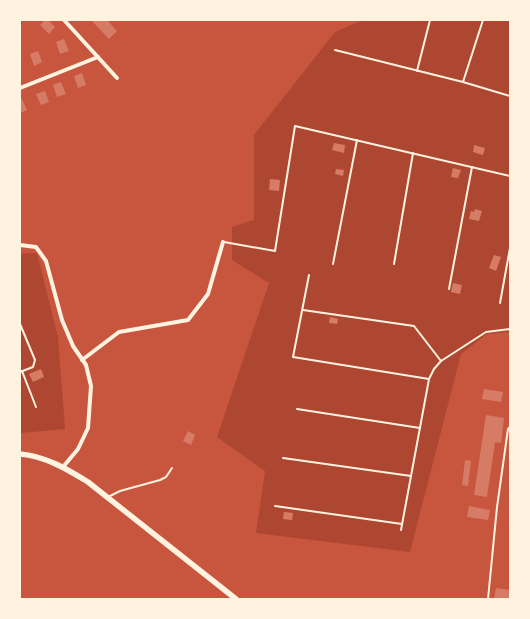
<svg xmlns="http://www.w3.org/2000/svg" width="530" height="619" font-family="'IBM Plex Sans',sans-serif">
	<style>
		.green { fill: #ae4732 }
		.building { fill: #d67c66 }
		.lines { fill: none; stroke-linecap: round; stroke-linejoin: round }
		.service { stroke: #fff3e0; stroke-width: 2 }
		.minor { stroke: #fff3e0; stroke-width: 4 }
		.secondary { stroke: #fff3e0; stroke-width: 5.5 }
	</style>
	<rect width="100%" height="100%" fill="#c8553d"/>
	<g class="green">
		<path d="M363,20H510V332L487,334L461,354L410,552L256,533L265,471L217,437L269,283L232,260V227L254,220V135L335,32Z"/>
		<path d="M37,253L58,337L65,429L20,433V254Z"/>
	</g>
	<g class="building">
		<path d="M45,20H48L55,27L49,34L40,25Z"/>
		<path d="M91,20H107L117,31L109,39Z"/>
		<path d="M64,39L69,51L60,54L56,42Z"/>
		<path d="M38,51L42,62L34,66L30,54Z"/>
		<path d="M82,73L86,85L78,88L74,76Z"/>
		<path d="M61,82L66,94L57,97L53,85Z"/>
		<path d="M45,91L49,102L41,105L36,94Z"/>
		<path d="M22,99L27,110L20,113V100Z"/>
		<path d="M334,143L345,145L344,153L332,150Z"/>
		<path d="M474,145L485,148L483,155L473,152Z"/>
		<path d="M453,168L461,170L458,178L451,177Z"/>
		<path d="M336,169L344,170L343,176L335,174Z"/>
		<path d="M270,179L280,180L279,191L269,190Z"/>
		<path d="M475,209L482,211L479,221L469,219L471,211L474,212Z"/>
		<path d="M494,255L501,257L496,271L489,268Z"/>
		<path d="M453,283L462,285L460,294L451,292Z"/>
		<path d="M330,317L338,319L337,324L329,323Z"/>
		<path d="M41,369L44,377L33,382L29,374Z"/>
		<path d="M484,389L503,392L501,402L482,399Z"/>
		<path d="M486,415L504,418L501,443L495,442L487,497L474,495Z"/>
		<path d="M188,431L195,435L191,445L183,441Z"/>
		<path d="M465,460L471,461L468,486L462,485Z"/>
		<path d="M469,506L490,510L488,520L467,517Z"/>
		<path d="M284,512L293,513L292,520L283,519Z"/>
		<path d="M496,588L510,590V599H494Z"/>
	</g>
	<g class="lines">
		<g class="service">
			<path d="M335,50L463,82L510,96"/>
			<path d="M417,71L430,20"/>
			<path d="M463,82L483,20"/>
			<path d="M224,242L275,251L295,126L510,176"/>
			<path d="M333,264L357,140"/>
			<path d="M394,264L413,153"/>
			<path d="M309,275L293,357L429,379"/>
			<path d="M449,289L472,167"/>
			<path d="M500,303L510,248"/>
			<path d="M303,310L414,326L441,361"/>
			<path d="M20,324L35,360L33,367L20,372"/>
			<path d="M22,371L36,407"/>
			<path d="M297,409L420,428"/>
			<path d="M283,458L411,476"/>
			<path d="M108,497L120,491L160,480L166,477L172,468"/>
			<path d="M275,506L402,524"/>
			<path d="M401,530L429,379L434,369L441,361L486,332L510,329"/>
			<path d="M488,599L497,507L508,429L510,427"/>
		</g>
		<g class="minor">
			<path d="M64,20L117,78"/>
			<path d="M20,88L98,57"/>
			<path d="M20,245L36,247L46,261L62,320L73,346L86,365L91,386L88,428L78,449L63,467"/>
			<path d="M82,360L119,332L188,320L208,294L223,242"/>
		</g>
		<path class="secondary" d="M20,454C45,456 67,469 88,482L236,599"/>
	</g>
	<rect width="530" height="619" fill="none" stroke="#fff3e0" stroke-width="42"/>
</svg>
